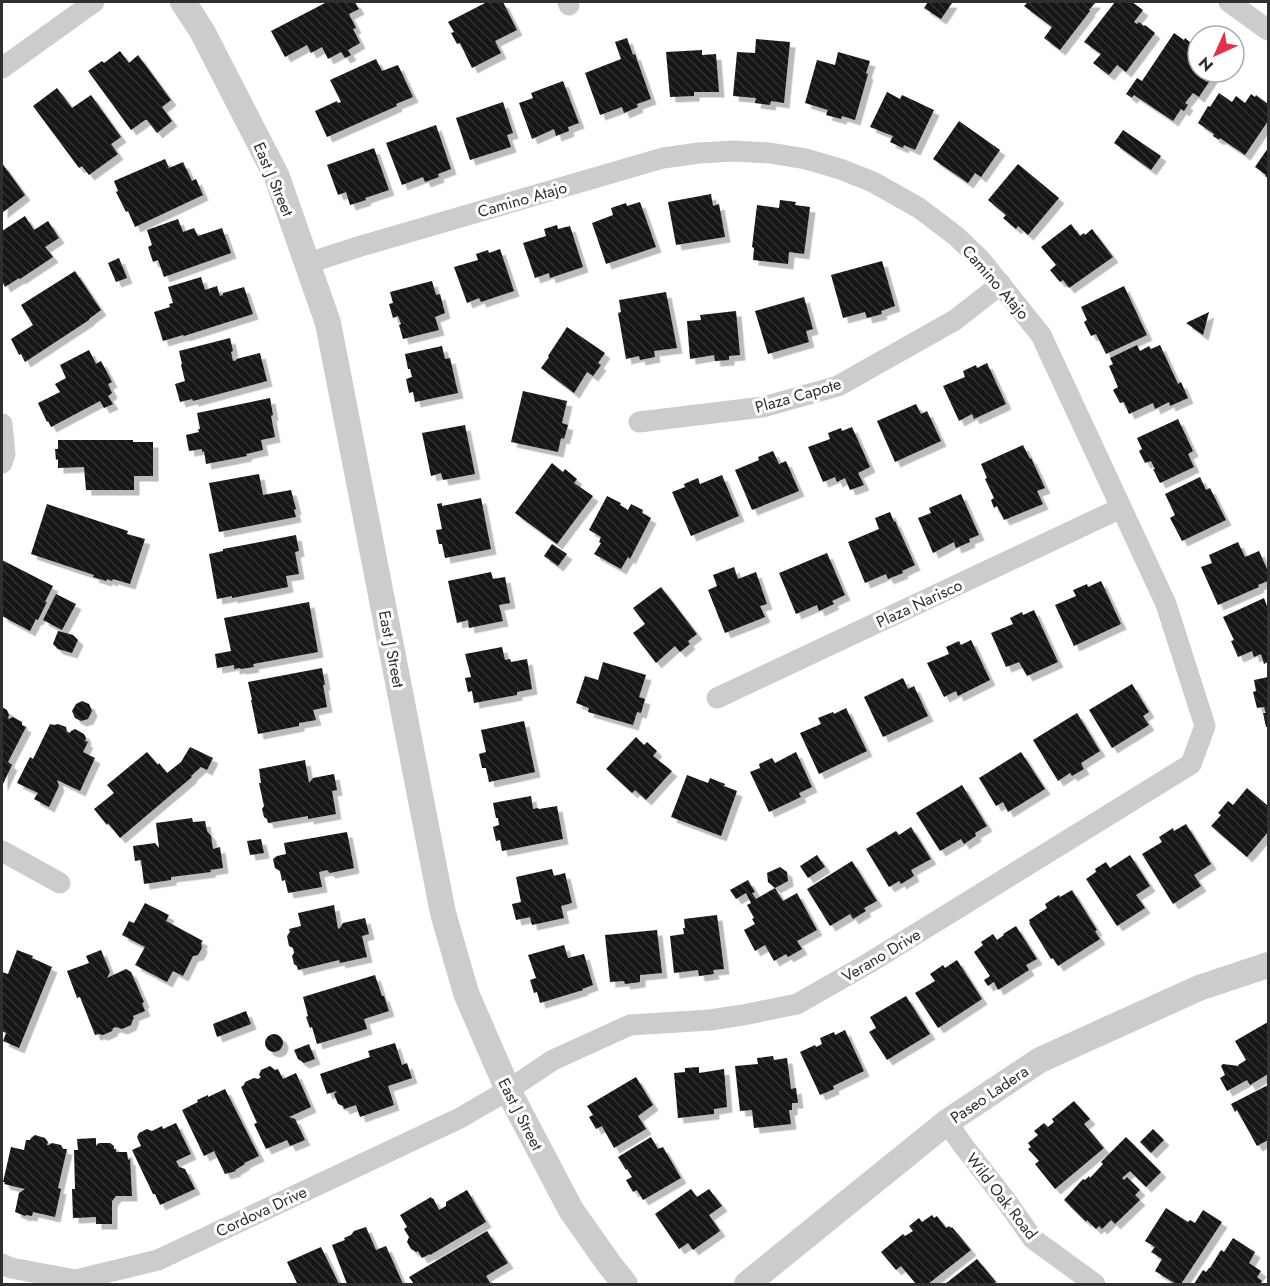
<svg xmlns="http://www.w3.org/2000/svg" width="1270" height="1286" font-family="Jost,sans-serif">
	<style>
		.building { fill: url(#building-back-hatch); filter: url(#shadow) }
		.lines { fill: none; stroke-linecap: round; stroke-linejoin: round }
		.minor { stroke: #ccc; stroke-width: 21 }
		.tertiary { stroke: #ccc; stroke-width: 26 }
		.labels { text-anchor: middle; stroke-width: 6; stroke-linejoin: round; paint-order: stroke }
		.street-label { font-size: 16px; fill: #2f2f2f; stroke: #fff }
	</style>
	<defs>
		<pattern id="building-back-hatch" width="6" height="6" patternUnits="userSpaceOnUse" patternTransform="scale(1.5)"><rect width="6" height="6" fill="#161616"/><path d="M-1 5l2 2M0 0l6 6M5-1l2 2" fill="none" stroke="#303030"/></pattern>
		<filter id="shadow"><feDropShadow dx="5.5" dy="5.5" stdDeviation="0" flood-color="#0004"/></filter>
	</defs>
	<rect width="100%" height="100%" fill="#fff"/>
	<g class="building">
		<path d="M327,2H355L359,9L349,14L356,28L353,29L360,43L348,50L351,55L345,58L341,52L328,59L322,47L311,53L307,45L285,57L271,31Z"/>
		<path d="M487,2H503L517,30L495,41L501,53L472,68L460,43L457,44L451,33L454,32L448,22Z"/>
		<path d="M928,2H950L952,3L941,19L924,8Z"/>
		<path d="M1028,2H1096L1089,10L1090,11L1060,50L1044,38L1052,27L1024,6Z"/>
		<path d="M1115,2H1132L1143,10L1134,22L1137,24L1139,22L1144,26L1145,25L1155,33L1126,72L1117,65L1109,75L1093,63L1101,54L1084,42Z"/>
		<path d="M1174,33L1184,40L1185,38L1191,43L1190,44L1198,50V53L1190,64L1198,69V72H1207L1213,76L1199,97L1193,93L1185,103L1188,105L1184,111L1181,109L1173,121L1134,95L1132,98L1126,94L1137,78L1142,81Z"/>
		<path d="M627,38L633,55L635,54L651,99L637,104L638,107L624,113L622,107L600,115L585,73L621,59L615,42Z"/>
		<path d="M756,39L790,42L784,103L771,101L770,105L755,103L756,98L733,96L737,52L755,53Z"/>
		<path d="M702,50V55L716,54L719,92H694V96L670,97L666,52Z"/>
		<path d="M120,51L129,63L138,55L171,100L162,107L172,121L157,133L147,120H145L131,130L88,71L102,61L104,63Z"/>
		<path d="M838,52L870,61L866,73L868,74L855,120L842,116L841,119L826,115L828,110L805,103L817,60L835,65Z"/>
		<path d="M376,59L382,71L398,65L413,97L396,104L397,106L327,137L315,111L337,101L338,103L341,102L330,80Z"/>
		<path d="M563,81L579,123L568,127L569,131L556,136L554,129L532,139L519,103L533,98L531,93Z"/>
		<path d="M57,88L72,108L91,95L121,137L111,144L118,154L89,175L82,166L79,168L33,106Z"/>
		<path d="M887,92L900,99L902,95L934,110L915,150L904,145L903,148L890,142L893,136L870,127Z"/>
		<path d="M1219,93L1232,102L1236,96L1245,103L1251,94L1255,97L1256,95L1268,104V121L1245,155L1220,138L1219,140L1213,136L1214,134L1198,123L1208,106L1210,107Z"/>
		<path d="M503,102L513,133L507,135L511,147L470,160L456,118Z"/>
		<path d="M959,121L1000,150L981,177L975,173L968,183L933,159Z"/>
		<path d="M436,125L451,169L438,174L439,177L425,182L423,177L402,185L386,143Z"/>
		<path d="M1123,130L1161,156L1151,170L1114,143Z"/>
		<path d="M374,148L389,190L365,198L366,200L350,205L346,192L338,195L327,165Z"/>
		<path d="M1268,148V178L1265,176L1266,175L1255,167Z"/>
		<path d="M165,159L169,168L183,162L192,181L196,179L203,195L135,227L128,211L126,212L116,192L118,191L114,181Z"/>
		<path d="M2,163L25,195L2,213Z"/>
		<path d="M1018,164L1059,198L1028,235L1018,226L1016,229L1003,218L1006,215L988,200Z"/>
		<path d="M711,194L713,206L719,204L725,237L676,245L668,202Z"/>
		<path d="M780,200L796,202L795,205L810,207L804,254L789,252L788,264L753,260L754,248L752,247L757,205L779,208Z"/>
		<path d="M640,202L656,247L606,264L592,223L613,215L611,208L626,203L627,206Z"/>
		<path d="M25,216L34,230L48,221L59,238L45,247L53,257L20,279L19,278L5,287L2,281V231Z"/>
		<path d="M178,219L183,232L194,228L198,236L222,228L231,253L164,277L158,260L153,262L148,247L152,245L147,230Z"/>
		<path d="M1071,224L1080,236L1084,233L1085,235L1092,229L1113,257L1069,288L1063,280L1060,282L1050,270L1056,265L1041,247Z"/>
		<path d="M557,225L558,229L570,226L583,267L550,278L549,273L535,278L523,243L546,236L544,229Z"/>
		<path d="M500,249L514,291L481,302L479,298L467,303L454,267L478,260L476,254L488,250L489,253Z"/>
		<path d="M119,258L127,278L116,282L108,263Z"/>
		<path d="M882,261L895,306L881,311L882,314L867,318L865,312L843,318L831,275Z"/>
		<path d="M75,271L101,310L89,319V320L25,362L21,354L19,355L11,339L33,325L21,305Z"/>
		<path d="M201,277L205,290L217,286L220,296L223,295V293L244,287L253,314L184,336L183,335L163,341L154,312L170,307L169,304L173,303L168,287Z"/>
		<path d="M432,281L436,295L440,294L445,313L435,317L439,330L403,339L399,325L401,324L398,316L393,318L389,304L393,303L390,292Z"/>
		<path d="M1124,286L1147,335L1106,354L1096,334L1091,336L1084,322L1087,320L1081,307Z"/>
		<path d="M666,292L677,348L654,351L655,357L640,360L639,356L626,359L618,313L621,312L619,300Z"/>
		<path d="M804,297L813,329L806,331L809,342L768,354L755,311Z"/>
		<path d="M736,311L740,355L729,356V360L715,361L714,355L690,359L687,321L701,320L700,315Z"/>
		<path d="M1209,312L1203,335L1186,323Z"/>
		<path d="M567,327L605,353L598,363L601,365L593,376L587,372L574,393L541,368L549,357L548,356Z"/>
		<path d="M230,338L233,351L231,352L233,361L237,360L236,359L260,353L267,381L193,401L192,399L180,402L175,384L185,381L181,365L182,364L179,351Z"/>
		<path d="M1137,345L1140,351L1149,346L1151,349L1160,345L1178,384L1181,382L1188,398L1170,406L1169,402L1155,409L1153,403L1129,414L1124,402L1120,403L1113,390L1118,387L1109,366L1113,364L1110,358Z"/>
		<path d="M442,346L445,359L450,358L458,393L415,402L413,392L409,393L406,379L412,377L410,369H408L405,354Z"/>
		<path d="M89,350L96,364L101,361L112,382L108,384L112,393L108,396L113,404L104,408L100,401L51,427L48,421L47,422L38,403L60,392L55,384L66,378L60,365Z"/>
		<path d="M987,363L1006,404L974,419L972,414L959,421L943,386L965,377L963,371L976,365L977,368Z"/>
		<path d="M523,391L567,401L562,423L568,425L564,439L561,438L558,452L511,442Z"/>
		<path d="M270,398L273,415L271,416L275,437L261,440L263,450L246,454L247,456L206,464L204,451L202,452V449L189,451L186,435L199,432L198,429H200L197,413Z"/>
		<path d="M916,404L921,414L927,411L941,441L895,462L877,421Z"/>
		<path d="M1178,419L1193,451L1188,454L1194,467L1160,483L1153,469H1155L1151,461L1145,463L1139,451L1142,449L1137,438Z"/>
		<path d="M465,425L475,474L443,480L441,473L431,476L422,433Z"/>
		<path d="M852,427L870,467L858,473L864,485L850,490L845,478L837,482L835,477L823,482L808,447L830,439L828,433L841,428L842,431Z"/>
		<path d="M58,440H133V442H153V476H134V490H86L84,467L58,468V459L56,460L55,449H58Z"/>
		<path d="M1023,445L1030,459L1031,458L1045,488L1037,491L1043,504L1004,520L997,506L994,508L991,500L994,498L985,479L987,478L981,464Z"/>
		<path d="M773,451L779,464L786,461L799,491L752,510L735,470L759,460L758,457Z"/>
		<path d="M552,463L563,472L565,469L577,479L574,483L593,496L557,544L515,513Z"/>
		<path d="M259,474L263,495L291,490L296,509L294,510L296,517L219,532L209,483Z"/>
		<path d="M722,475L739,516L691,536L672,492L685,487L684,484L698,478L700,484Z"/>
		<path d="M1200,477L1206,490L1210,488L1226,520L1182,541L1170,518L1175,515L1165,494Z"/>
		<path d="M961,494L979,535L969,539L970,542L956,548L954,542L933,553L918,518L931,513L929,508Z"/>
		<path d="M607,496L621,503L620,505L628,510L631,504L643,510L642,513L651,518L630,559L628,557L621,569L594,554L601,543L599,542L601,537L589,530Z"/>
		<path d="M481,498L491,549L445,558L442,544H439L436,530L442,529L437,504L442,503V506Z"/>
		<path d="M47,504L128,531L127,534L145,539L130,584L113,579L112,581L107,579L106,581L93,577L94,575L31,554Z"/>
		<path d="M890,512L894,522L895,521L915,565L902,571L903,573L888,579L886,574L865,583L848,542L879,529L875,518Z"/>
		<path d="M296,535L299,551L295,552L299,574L286,576L288,587L232,598V596L217,599L209,554L223,551V549Z"/>
		<path d="M1238,542L1245,557L1259,551L1268,571V581L1258,585L1259,587L1218,605L1201,567L1212,563L1209,555Z"/>
		<path d="M552,544L567,554L558,566L544,556Z"/>
		<path d="M827,553L845,595L832,601L834,604L819,611L817,605L796,614L779,573Z"/>
		<path d="M2,560L53,586L45,602H47L38,620L36,619L30,631L2,616Z"/>
		<path d="M734,567L738,579L756,572L767,604L760,606L765,617L725,633L708,590L717,586L713,575Z"/>
		<path d="M491,572L493,579L505,577L510,603L499,605L503,621L469,628L468,620L457,623L448,581Z"/>
		<path d="M1101,581L1121,624L1074,646L1055,605L1076,596L1073,590L1087,584L1088,587Z"/>
		<path d="M661,587L697,634L688,641L690,644L680,652L675,646L656,663L633,633L645,624L633,608Z"/>
		<path d="M56,594L76,604L62,630L43,620Z"/>
		<path d="M1264,598L1268,609V662L1264,664L1261,654L1254,657L1252,651L1238,657L1231,641L1234,640L1223,617Z"/>
		<path d="M309,602L318,652L253,664L254,667L241,669L240,668L234,669V665L217,668L215,654L231,651L224,618Z"/>
		<path d="M1034,610L1058,662L1027,676L1019,662L1006,667L991,633L1013,624L1010,618L1022,612L1023,615Z"/>
		<path d="M58,631L73,635L78,640L72,653L58,649L53,644Z"/>
		<path d="M971,640L990,680L958,696L956,691L944,697L927,663L949,654L946,647L959,641L961,645Z"/>
		<path d="M502,647L505,660L510,659L511,662L527,659L532,689L517,692V695L474,703L472,691L468,692L465,678L471,677L465,654Z"/>
		<path d="M603,662L646,675L639,697L645,699L641,713L637,712L633,725L588,712L589,708L576,703L585,676L598,680Z"/>
		<path d="M322,668L325,685H323L327,707L313,710L316,720L299,723V726L258,734L251,700H252L248,682Z"/>
		<path d="M1268,677V727H1266L1263,713H1266L1264,707L1257,708L1253,692L1256,691L1254,680Z"/>
		<path d="M903,678L908,689L914,686L928,716L883,737L864,697Z"/>
		<path d="M1132,684L1149,712L1143,716L1149,725L1112,748L1089,710Z"/>
		<path d="M82,701L89,704L92,711L88,719L81,721L75,718L72,711L76,704Z"/>
		<path d="M2,707L7,710L9,715L8,718L9,719L13,717L22,722V725L26,727L8,762L12,765L2,786Z"/>
		<path d="M846,708L867,751L819,774L800,733L821,724L818,718L833,712L834,714Z"/>
		<path d="M1077,713L1100,751L1081,763L1084,769L1072,776L1070,773L1058,781L1033,740Z"/>
		<path d="M524,721L535,772L489,782L486,768H482L479,754L486,752L481,730Z"/>
		<path d="M50,724L54,725L58,724L66,727L67,732L70,733L71,731L75,729L84,734L86,738L85,741L88,742L83,752L95,758L80,791L57,780L59,786L49,807L34,799L38,793L17,783L30,757L33,759Z"/>
		<path d="M636,737L644,745L647,742L657,751L653,756L672,771L646,800L635,790L632,793L606,769Z"/>
		<path d="M190,747L213,758L207,770L201,767L191,776L192,777L120,838L108,823L107,825L94,809L114,793L107,785L147,752L158,765L159,763L167,773L181,762Z"/>
		<path d="M796,752L812,787L799,793L801,797L769,812L750,772L760,768L759,764L772,758L775,763Z"/>
		<path d="M1021,752L1045,789L1008,812L1003,802L996,806L979,778Z"/>
		<path d="M305,760L309,783L313,778L334,774L337,790L332,791L336,814L308,819V816L268,823L267,819L264,817L262,809L264,806L259,783H261L259,769Z"/>
		<path d="M687,775L708,783L710,778L725,784L724,786L737,791L721,836L671,817Z"/>
		<path d="M962,785L987,826L975,833L976,836L964,844L961,839L940,851L916,813Z"/>
		<path d="M1247,788L1268,806V832L1247,857L1211,826L1221,815L1218,813L1228,801L1233,805Z"/>
		<path d="M531,796L533,809L538,808L539,809L557,806L563,839L502,851L500,840L496,841L493,827L499,825L498,818H496L493,803Z"/>
		<path d="M192,818L193,822L205,821L207,831L211,836L213,849L220,847L223,868L210,870L211,872L171,877V880L144,884L141,860L135,861L133,846L155,843L159,848L156,823Z"/>
		<path d="M1186,824L1211,864L1194,875L1201,886L1173,904L1142,854L1162,842L1159,837L1173,828L1174,831Z"/>
		<path d="M911,827L931,859L911,870L914,876L901,884L899,881L889,887L866,849L896,831L899,835Z"/>
		<path d="M347,832L354,868L330,873L327,870L319,872L322,887L288,893L285,880L282,881L280,871L275,868L273,859L277,856L286,854L284,843Z"/>
		<path d="M261,839L264,853L250,855L247,841Z"/>
		<path d="M817,855L825,867L808,878L800,866Z"/>
		<path d="M1130,855L1150,886L1136,895L1145,908L1117,926L1086,879L1096,872L1095,869L1106,862L1110,868Z"/>
		<path d="M852,861L877,901L864,908L866,911L853,919L850,914L830,926L807,889Z"/>
		<path d="M780,867L787,872L788,881L775,888L768,882L767,873Z"/>
		<path d="M552,869L554,876L565,873L572,903L561,906L564,918L532,925L530,917L516,920L512,904L521,902L516,877Z"/>
		<path d="M748,880L755,892L752,893L756,899L775,888L783,901L797,893L817,930L797,941L802,949L788,957L786,954L774,961L765,945L755,951L744,930L755,924L752,919L754,918L747,905L751,903L746,893L736,899L730,890Z"/>
		<path d="M1072,890L1097,930L1095,931L1100,939L1058,966L1053,958L1051,959L1029,923H1030L1029,920L1047,908L1045,904L1059,895L1060,897Z"/>
		<path d="M145,903L169,915L166,921L203,941L201,943L202,948L198,955L193,956L183,976L173,971L167,982L135,965L145,947L122,935L129,921L134,923Z"/>
		<path d="M334,905L338,929L340,928L343,923L365,918L369,934L362,936L367,957L340,963L339,960L298,970L297,966L294,964L292,956L294,953L293,948L289,946L287,936L290,932L289,929L301,926L298,913Z"/>
		<path d="M717,915L724,969L713,970L714,974L699,976L698,970L674,973L670,936L684,934L683,928H685L684,919Z"/>
		<path d="M1016,926L1037,959L1026,965L1029,970L998,990L994,982L988,986L984,980L990,976L974,952L983,945L981,942L993,934L997,940L1004,935L1003,934Z"/>
		<path d="M657,930L662,973L640,975V982L625,984L624,981L610,982L605,935Z"/>
		<path d="M564,945L568,958L584,954L593,985L582,989L583,990L540,1003L537,992L534,993L530,980L536,978L528,955Z"/>
		<path d="M17,950L33,956L32,958L52,967L19,1048L3,1041L6,1033L2,1031V972L8,974Z"/>
		<path d="M101,950L110,972L107,978L126,969L131,972L144,1002L142,1003L145,1011L133,1016L134,1019H133L131,1025L122,1029L116,1027L113,1028L112,1031L103,1035L99,1034L95,1035L80,997L77,998L67,971L89,963L86,956Z"/>
		<path d="M957,960L982,999L938,1028L915,993L935,981L930,974L943,965L945,968Z"/>
		<path d="M375,975L382,996H384L389,1011L364,1019L367,1029L317,1044L312,1027L310,1028L306,1017L308,1016L303,997Z"/>
		<path d="M906,996L930,1034L887,1060L869,1032L876,1028L870,1017Z"/>
		<path d="M246,1011L251,1024L217,1037L213,1024Z"/>
		<path d="M1268,1022V1074L1250,1085L1247,1080L1227,1091L1220,1078L1225,1075L1221,1066L1223,1064L1239,1066L1238,1065L1246,1060L1235,1041Z"/>
		<path d="M845,1030L864,1071L833,1086L834,1089L820,1095L800,1052L815,1045L816,1047L822,1044L820,1038L834,1032L835,1035Z"/>
		<circle cx="274" cy="1043" r="9"/>
		<path d="M395,1043L402,1065L407,1063L412,1078L388,1086L394,1105L360,1117L356,1105L344,1109L343,1106L338,1104L334,1094L337,1091L327,1094L320,1074L370,1057L368,1051Z"/>
		<path d="M309,1044L315,1059L304,1063L298,1059L294,1050Z"/>
		<path d="M773,1056L774,1060L787,1058L791,1089L796,1088L798,1103H792V1110H789L791,1124L754,1128L752,1110L740,1111L735,1066L758,1064L757,1058Z"/>
		<path d="M270,1066L275,1070L278,1069L283,1079L296,1073L311,1107L289,1117L295,1119L305,1140L290,1146L287,1140L266,1149L254,1124L257,1123L241,1087L244,1085L245,1082L254,1078L258,1079L261,1077L259,1075L261,1070Z"/>
		<path d="M699,1067V1073L724,1069L727,1107L714,1109V1114L678,1118L674,1073L685,1072V1068Z"/>
		<path d="M636,1077L653,1105L638,1116L646,1129L614,1148L602,1126L596,1129L589,1117L593,1115L587,1106Z"/>
		<path d="M1268,1085V1140L1257,1146L1237,1110L1235,1112L1231,1104Z"/>
		<path d="M225,1089L259,1156L244,1163L245,1164L235,1170L236,1171L225,1174L214,1151L204,1156L182,1110L198,1102L197,1100L208,1095V1097Z"/>
		<path d="M1074,1101L1090,1119L1084,1124L1104,1148L1055,1189L1035,1164L1039,1161L1028,1149L1031,1147L1028,1143L1038,1135L1034,1131L1044,1123L1048,1127L1054,1122L1052,1119Z"/>
		<path d="M176,1123L191,1154L176,1161L179,1167L185,1169L195,1189L160,1205L155,1194H153L132,1150L141,1146L137,1137L139,1133L147,1129L152,1131L162,1126L163,1129Z"/>
		<path d="M1153,1129L1164,1140L1151,1153L1140,1142Z"/>
		<path d="M35,1135L45,1138L48,1142L47,1145H49L52,1143L61,1145L63,1149H67L58,1188L61,1189L55,1217L33,1212L32,1216L26,1215L25,1216L15,1212L19,1193L25,1189L4,1184L5,1182H3L11,1147L24,1150L26,1140H30L31,1138Z"/>
		<path d="M651,1137L658,1149L663,1147L681,1178L643,1200L637,1190L633,1192L626,1180L632,1177L627,1169L626,1170L618,1157Z"/>
		<path d="M1126,1137L1161,1172L1146,1187L1130,1171L1122,1178L1124,1180L1127,1177L1140,1190L1135,1195L1140,1200L1115,1224L1111,1220L1102,1229L1099,1226L1096,1229L1087,1220L1086,1222L1064,1200L1083,1179L1085,1180L1089,1176L1090,1178L1103,1164L1101,1162Z"/>
		<path d="M96,1138V1146L99,1143H110L114,1146V1149H116V1152H127L128,1160L130,1159L132,1196H116L112,1201V1224H96V1217L73,1218L72,1189H75L74,1150H78L77,1139Z"/>
		<path d="M691,1189L697,1197L709,1189L722,1206L709,1215L720,1231L693,1250L688,1243L679,1249L655,1214Z"/>
		<path d="M467,1190L486,1222L430,1255V1254L422,1258L418,1251L416,1252L411,1249L407,1242L409,1237L404,1229L407,1227L400,1215L431,1197L432,1199L433,1198L439,1210L446,1206V1202Z"/>
		<path d="M1166,1208L1188,1222L1190,1220L1195,1223L1203,1210L1222,1222L1181,1284H1176L1155,1271L1162,1259L1151,1252L1155,1247L1145,1241Z"/>
		<path d="M932,1215L934,1218L937,1216L946,1228L949,1226L951,1228L952,1227L971,1250L928,1284H916L901,1266L896,1270L881,1252L903,1234L905,1236L913,1231L909,1226L919,1218L922,1222Z"/>
		<path d="M366,1227L376,1250L386,1246L403,1284H347L332,1245L345,1240L344,1238L351,1235L354,1231Z"/>
		<path d="M487,1231L508,1263L486,1276L491,1284H414L409,1277Z"/>
		<path d="M1233,1238L1255,1252L1249,1263L1261,1271L1257,1277L1262,1281L1260,1284H1194L1203,1270L1206,1272L1209,1268H1210L1221,1250L1224,1252Z"/>
		<path d="M321,1247L339,1284H300L297,1283L287,1262Z"/>
		<path d="M977,1259L996,1282L993,1284H945Z"/>
	</g>
	<g class="lines">
		<g class="minor">
			<path d="M568,2L569,5"/>
			<path d="M1229,2L1268,30"/>
			<path d="M2,68L94,2"/>
			<path d="M639,422L763,407L838,386L955,320L1001,284"/>
			<path d="M2,424L5,454L2,463"/>
			<path d="M717,698L1121,508"/>
			<path d="M2,851L60,883"/>
			<path d="M947,1122L962,1144L1007,1202L1033,1239L1095,1284"/>
			<path d="M2,1264L11,1268L76,1280L158,1260L460,1118L508,1090L553,1060L630,1025L710,1020L743,1015L797,1004L869,963L1191,764L1205,726L1166,604L1041,335L980,259L956,236L919,208L873,182L840,169L806,159L770,153L734,151L699,153L663,158L361,246L308,263"/>
		</g>
		<g class="tertiary">
			<path d="M183,2L202,31L277,177L328,323L443,913L466,993L508,1090L571,1210L609,1264L625,1284"/>
			<path d="M747,1284L947,1122L1040,1060L1199,988L1268,965"/>
		</g>
	</g>
	<g class="labels">
		<g class="street-label">
			<text transform="translate(274 179) rotate(67)" y="6">East J Street</text>
			<text transform="translate(522 199) rotate(-16)" y="6">Camino Atajo</text>
			<text transform="translate(996 282) rotate(49)" y="6">Camino Atajo</text>
			<text transform="translate(798 395) rotate(-16)" y="6">Plaza Capote</text>
			<text transform="translate(919 603) rotate(-25)" y="6">Plaza Narisco</text>
			<text transform="translate(392 649) rotate(79)" y="6">East J Street</text>
			<text transform="translate(881 955) rotate(-31)" y="6">Verano Drive</text>
			<text transform="translate(989 1094) rotate(-34)" y="6">Paseo Ladera</text>
			<text transform="translate(521 1114) rotate(63)" y="6">East J Street</text>
			<text transform="translate(1002 1196) rotate(52)" y="6">Wild Oak Road</text>
			<text transform="translate(261 1211) rotate(-25)" y="6">Cordova Drive</text>
		</g>
	</g>
	<rect width="1270" height="1286" fill="none" stroke="#2f2f2f" stroke-width="6"/>
	<g transform="translate(1216 54) rotate(225)"><circle r="28" fill="#ffffff" stroke="#acacac" stroke-width="1.5"/>
	<path d="M0-4.5L10 22L0 15L-10 22Z" fill="#e82f44"/>
	<text y="-9" font-size="16" font-weight="bold" text-anchor="middle" fill="#2f2f2f">N</text>
	</g>
</svg>
